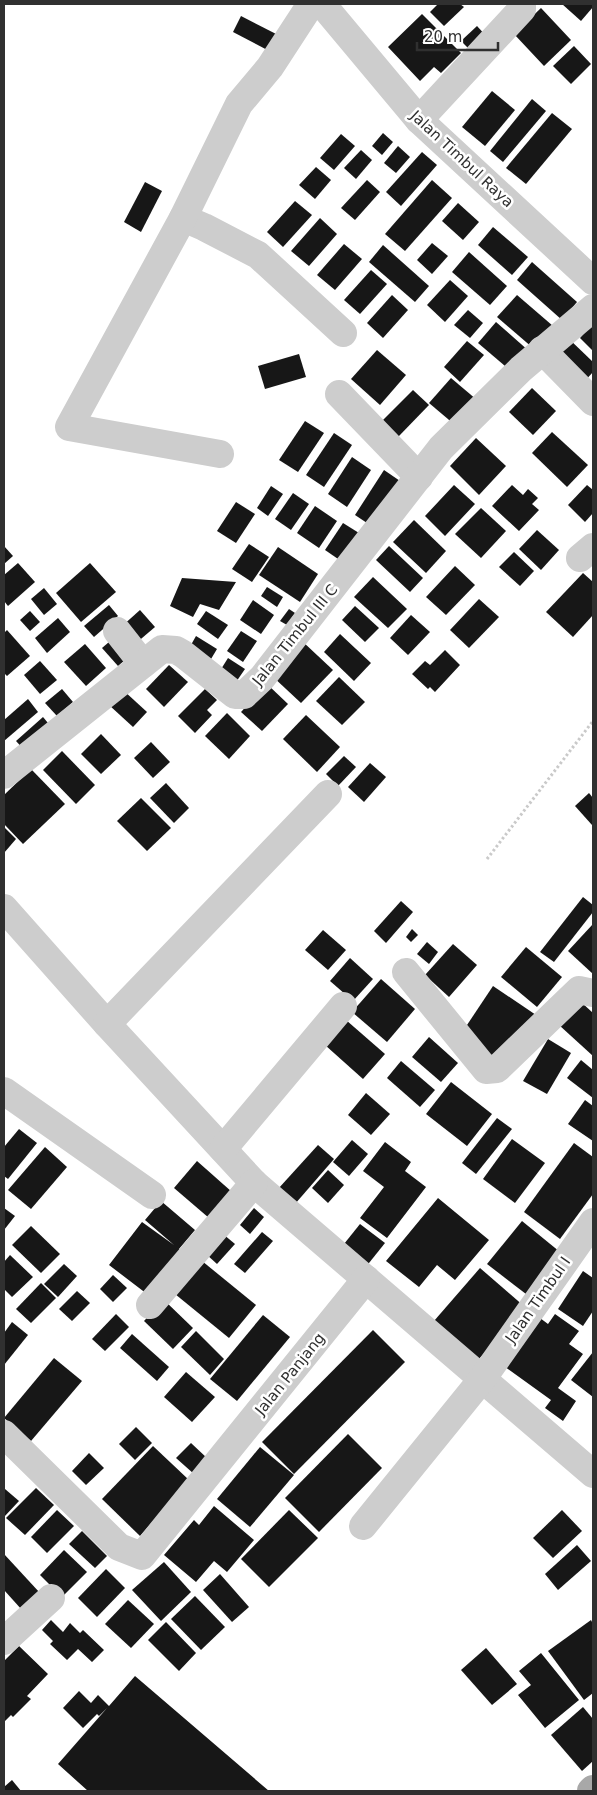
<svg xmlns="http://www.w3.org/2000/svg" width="597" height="1795" font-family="'DejaVu Sans',sans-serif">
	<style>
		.building { fill: #171717 }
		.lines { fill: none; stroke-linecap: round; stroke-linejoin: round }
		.path { stroke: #cacaca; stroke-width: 3; stroke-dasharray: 2.5 2.5; stroke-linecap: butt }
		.minor { stroke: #cdcdcd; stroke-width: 28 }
		.major { stroke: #a8a8a8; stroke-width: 28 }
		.labels { text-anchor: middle; stroke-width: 5; stroke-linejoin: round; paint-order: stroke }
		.street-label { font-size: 15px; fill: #303030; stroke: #fff }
	</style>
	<rect width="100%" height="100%" fill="#fff"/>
	<g class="building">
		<path d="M438,4H460L464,7L444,26L430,12Z"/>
		<path d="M562,4H593V7L581,21Z"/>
		<path d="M541,8L571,40L544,66L514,34Z"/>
		<path d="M422,14L461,53L441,73L434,67L420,81L388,47Z"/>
		<path d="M241,16L282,37L273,53L233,32Z"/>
		<path d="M477,26L488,38L472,52L461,41Z"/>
		<path d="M574,46L591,64L571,84L553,66Z"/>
		<path d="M492,91L515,110L485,146L462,127Z"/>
		<path d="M532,99L546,111L503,162L490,151Z"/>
		<path d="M552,113L572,129L526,184L506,168Z"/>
		<path d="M383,133L393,142L382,155L372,146Z"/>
		<path d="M341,134L355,146L334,170L320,158Z"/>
		<path d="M398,146L410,157L396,173L384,163Z"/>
		<path d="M361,150L372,160L356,179L344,168Z"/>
		<path d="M422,152L437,165L401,206L386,192Z"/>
		<path d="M316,167L331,180L315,199L299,185Z"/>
		<path d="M367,180L380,192L355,220L341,208Z"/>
		<path d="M432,180L452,198L405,251L385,234Z"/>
		<path d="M145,182L162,191L141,232L124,222Z"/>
		<path d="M295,201L312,215L283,247L267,232Z"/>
		<path d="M458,203L479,222L463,240L442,221Z"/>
		<path d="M320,218L337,234L309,266L291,251Z"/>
		<path d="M493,227L528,257L512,275L478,245Z"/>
		<path d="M432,243L448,256L432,274L417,260Z"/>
		<path d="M344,244L362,259L335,290L317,275Z"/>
		<path d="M383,245L429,286L415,302L369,262Z"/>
		<path d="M469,252L507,286L490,305L452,272Z"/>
		<path d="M532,262L577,302L562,320L517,280Z"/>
		<path d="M371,270L387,284L360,314L344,300Z"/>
		<path d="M450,280L468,296L445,322L427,305Z"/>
		<path d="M392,295L408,310L383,338L367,323Z"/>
		<path d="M517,295L553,326L533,348L497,317Z"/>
		<path d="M468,310L483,323L470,338L454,325Z"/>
		<path d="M496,322L530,352L512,372L478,343Z"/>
		<path d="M593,323V351L580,338Z"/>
		<path d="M567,337L593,362V372L584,382L553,353Z"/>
		<path d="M467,341L484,355L460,382L444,367Z"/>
		<path d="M377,350L406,375L380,405L351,379Z"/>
		<path d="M299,354L306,377L265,389L258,366Z"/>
		<path d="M451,378L477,400L455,425L429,403Z"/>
		<path d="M532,388L556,411L533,435L509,412Z"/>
		<path d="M413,390L429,405L398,437L382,421Z"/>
		<path d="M305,421L324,433L298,472L279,460Z"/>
		<path d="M552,432L588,465L567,487L532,453Z"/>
		<path d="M334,433L352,445L324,487L306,475Z"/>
		<path d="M476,438L506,466L479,495L450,466Z"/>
		<path d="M352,457L371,470L347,507L328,494Z"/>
		<path d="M384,470L403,483L373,527L355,515Z"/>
		<path d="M454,485L475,504L445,536L425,516Z"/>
		<path d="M512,485L523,495L528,489L538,498L532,504L539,510L519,531L492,506Z"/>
		<path d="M587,485L593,490V513L585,522L568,505Z"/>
		<path d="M271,486L283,494L268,516L257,508Z"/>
		<path d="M293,493L309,504L291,530L275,519Z"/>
		<path d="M236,502L255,514L236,543L217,531Z"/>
		<path d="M315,506L337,521L319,548L297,533Z"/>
		<path d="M481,508L506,531L481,558L455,534Z"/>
		<path d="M414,520L446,551L426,573L393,542Z"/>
		<path d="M343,523L359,533L341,561L325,550Z"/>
		<path d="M537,530L559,550L541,570L519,549Z"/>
		<path d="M249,544L269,557L252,582L232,569Z"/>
		<path d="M4,546L13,556L4,564Z"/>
		<path d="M389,546L423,578L410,592L376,560Z"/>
		<path d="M278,547L318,574L300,602L259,575Z"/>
		<path d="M514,552L534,571L520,586L499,567Z"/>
		<path d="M18,563L35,582L8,606L4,601V575Z"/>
		<path d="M90,563L116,592L81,622L56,593Z"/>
		<path d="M455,566L475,585L446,615L426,597Z"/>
		<path d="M583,573L593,582V615L573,637L546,612Z"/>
		<path d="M373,577L407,609L388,628L354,597Z"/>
		<path d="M182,578L236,582L219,610L200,604L193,617L170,606Z"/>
		<path d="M267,587L283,597L277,607L261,596Z"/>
		<path d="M44,588L57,604L44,615L31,599Z"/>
		<path d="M479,599L499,617L469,648L450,630Z"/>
		<path d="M253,600L274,615L261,634L240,620Z"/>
		<path d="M109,605L118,616L94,637L84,626Z"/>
		<path d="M355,606L379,628L365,642L342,620Z"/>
		<path d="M289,609L295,613L287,625L280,621Z"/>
		<path d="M140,610L155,627L135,644L121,627Z"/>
		<path d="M30,611L40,622L30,631L20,620Z"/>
		<path d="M206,611L228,625L218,639L197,624Z"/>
		<path d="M411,615L430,632L408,655L390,638Z"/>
		<path d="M58,618L70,632L47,653L35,638Z"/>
		<path d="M7,630L30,656L7,676L4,673V633Z"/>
		<path d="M241,631L257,641L243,662L227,651Z"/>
		<path d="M340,634L371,663L354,681L324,652Z"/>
		<path d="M116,636L132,654L118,666L102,648Z"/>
		<path d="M196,636L217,649L208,664L187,652Z"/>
		<path d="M302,641L333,670L301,703L271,675Z"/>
		<path d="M85,644L106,668L86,686L64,662Z"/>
		<path d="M445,650L460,665L435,692L430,687L428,689L412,674L425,661L430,665Z"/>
		<path d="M228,658L245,669L234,685L218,674Z"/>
		<path d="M40,661L57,680L40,694L24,675Z"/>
		<path d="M169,665L188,682L164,707L146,689Z"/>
		<path d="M339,677L365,702L342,725L316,701Z"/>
		<path d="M267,684L288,704L262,731L241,712Z"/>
		<path d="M62,689L73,702L57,716L45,703Z"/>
		<path d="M205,689L217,700L207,710L212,715L195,733L178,716Z"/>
		<path d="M123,690L147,712L133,727L109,705Z"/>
		<path d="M28,699L38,712L4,741V720Z"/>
		<path d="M227,713L250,736L229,759L205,736Z"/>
		<path d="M306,715L340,747L317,772L283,739Z"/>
		<path d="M43,717L53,729L26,752L16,741Z"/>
		<path d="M101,734L121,755L101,774L81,754Z"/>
		<path d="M151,742L170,762L153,778L134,758Z"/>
		<path d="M62,751L95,785L76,804L43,770Z"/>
		<path d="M344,756L356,767L338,786L326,774Z"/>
		<path d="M370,763L386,777L364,802L348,787Z"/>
		<path d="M31,769L65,804L23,844L4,824V795Z"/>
		<path d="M166,783L189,808L174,823L150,798Z"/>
		<path d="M589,793L593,798L592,825L575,806Z"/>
		<path d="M141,798L171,828L147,851L117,821Z"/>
		<path d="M4,827L16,839L4,853Z"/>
		<path d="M583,897L593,905V912L554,962L540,952Z"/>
		<path d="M401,901L413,912L386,943L374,931Z"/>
		<path d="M593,924V974L568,951Z"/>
		<path d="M412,929L418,935L411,942L406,937Z"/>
		<path d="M323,930L346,950L328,970L305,950Z"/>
		<path d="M427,942L438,952L429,964L417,954Z"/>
		<path d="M453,944L477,965L449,997L425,975Z"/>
		<path d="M526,947L562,977L537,1007L501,977Z"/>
		<path d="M350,958L373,979L353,1001L330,981Z"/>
		<path d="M381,979L415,1009L387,1042L352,1012Z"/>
		<path d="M493,986L536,1015L503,1063L461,1034Z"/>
		<path d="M580,1001L593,1013V1056L559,1025Z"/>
		<path d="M346,1020L385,1054L363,1079L325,1045Z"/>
		<path d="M429,1037L458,1063L441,1082L412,1057Z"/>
		<path d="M548,1039L571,1053L547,1094L523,1081Z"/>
		<path d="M581,1060L593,1070V1098L567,1078Z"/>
		<path d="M401,1061L435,1090L420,1107L387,1078Z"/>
		<path d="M451,1082L492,1114L467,1146L426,1114Z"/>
		<path d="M366,1093L390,1114L371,1135L348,1115Z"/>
		<path d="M585,1100L593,1106V1141L568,1124Z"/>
		<path d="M497,1118L512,1129L476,1174L462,1163Z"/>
		<path d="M19,1129L37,1143L8,1179L4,1176V1147Z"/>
		<path d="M512,1139L545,1163L515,1203L483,1179Z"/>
		<path d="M352,1140L368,1154L349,1176L333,1162Z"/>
		<path d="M385,1142L411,1162L405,1171L426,1187L387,1238L360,1218L384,1187L363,1171Z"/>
		<path d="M574,1143L593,1157V1194L560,1239L524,1212Z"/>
		<path d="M318,1145L334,1159L295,1204L278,1189Z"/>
		<path d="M45,1147L67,1167L31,1209L8,1190Z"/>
		<path d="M197,1161L232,1192L209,1218L174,1188Z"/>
		<path d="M328,1170L344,1185L328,1203L312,1188Z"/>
		<path d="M438,1198L489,1240L455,1280L437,1265L419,1287L386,1261Z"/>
		<path d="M161,1201L195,1230L179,1249L180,1250L147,1294L109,1265L142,1222L174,1245L145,1220Z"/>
		<path d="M4,1208L15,1216L4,1230Z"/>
		<path d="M254,1208L264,1217L250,1234L240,1225Z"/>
		<path d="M522,1221L560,1252L526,1294L487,1264Z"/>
		<path d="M360,1224L385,1243L365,1268L340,1249Z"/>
		<path d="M31,1226L60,1254L41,1273L12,1245Z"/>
		<path d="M262,1232L273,1241L245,1273L234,1264Z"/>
		<path d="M223,1234L235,1244L217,1264L206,1254Z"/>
		<path d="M10,1255L33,1277L12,1297L4,1289V1262Z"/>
		<path d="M202,1261L256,1305L229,1338L175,1294Z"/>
		<path d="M64,1264L77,1276L58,1297L44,1284Z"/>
		<path d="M480,1268L525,1307L479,1359L434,1321Z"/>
		<path d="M583,1271L593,1278V1311L583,1326L558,1309Z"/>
		<path d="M113,1275L127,1288L113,1302L100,1289Z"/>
		<path d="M41,1283L56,1298L31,1323L16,1309Z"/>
		<path d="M77,1291L90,1303L72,1321L59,1309Z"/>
		<path d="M164,1300L193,1328L173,1349L144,1321Z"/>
		<path d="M116,1314L129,1327L105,1351L92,1339Z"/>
		<path d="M555,1314L579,1331L569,1344L583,1354L558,1388L576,1401L563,1421L545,1408L551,1400L501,1364L536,1315L548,1324Z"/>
		<path d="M263,1315L290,1337L237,1401L210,1379Z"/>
		<path d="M12,1322L28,1335L4,1365V1333Z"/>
		<path d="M373,1330L405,1362L294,1474L262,1442Z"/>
		<path d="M196,1331L224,1359L210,1375L181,1347Z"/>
		<path d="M132,1334L169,1367L157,1381L120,1348Z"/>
		<path d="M593,1352V1397L571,1380Z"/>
		<path d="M54,1358L82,1381L31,1441L4,1418Z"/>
		<path d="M186,1372L215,1397L192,1422L164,1397Z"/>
		<path d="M136,1427L152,1443L135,1460L119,1444Z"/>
		<path d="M348,1434L382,1468L319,1532L285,1498Z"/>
		<path d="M191,1443L208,1459L194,1474L176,1458Z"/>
		<path d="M153,1446L189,1480L140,1536L102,1499Z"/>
		<path d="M260,1447L294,1475L250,1527L217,1499Z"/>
		<path d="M89,1453L104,1468L86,1485L72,1471Z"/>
		<path d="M36,1488L54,1505L25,1535L6,1518Z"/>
		<path d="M5,1489L19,1501L4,1517V1491Z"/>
		<path d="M214,1506L254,1540L227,1572L214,1561L196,1582L164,1555L194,1520L199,1525Z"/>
		<path d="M57,1510L74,1526L47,1553L31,1537Z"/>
		<path d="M289,1510L318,1538L269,1587L241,1559Z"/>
		<path d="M562,1510L582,1531L553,1558L533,1538Z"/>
		<path d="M82,1531L107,1556L95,1568L69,1544Z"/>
		<path d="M577,1545L591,1561L558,1590L545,1574Z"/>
		<path d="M64,1550L87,1572L62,1597L40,1575Z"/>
		<path d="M4,1554L40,1593L22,1610L4,1590Z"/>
		<path d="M164,1562L191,1592L161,1621L132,1590Z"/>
		<path d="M106,1569L125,1588L97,1617L78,1598Z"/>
		<path d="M220,1574L249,1607L232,1622L203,1590Z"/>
		<path d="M195,1596L225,1627L201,1650L171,1619Z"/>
		<path d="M128,1600L154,1624L131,1648L105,1624Z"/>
		<path d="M51,1620L63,1632L70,1623L80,1633L83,1630L104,1650L92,1662L78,1649L67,1660L50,1644L53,1641L42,1630Z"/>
		<path d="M591,1620L593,1624V1693L584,1700L548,1651Z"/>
		<path d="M166,1622L196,1653L179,1671L148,1640Z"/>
		<path d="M19,1646L48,1674L27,1696L31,1699L13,1717L11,1715L4,1722V1661Z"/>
		<path d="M486,1648L517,1684L492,1705L461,1670Z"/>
		<path d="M541,1653L579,1700L545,1728L518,1695L531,1685L519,1671Z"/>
		<path d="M135,1676L269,1791H88L58,1764L107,1708L99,1716L97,1714L83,1728L63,1708L79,1691L91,1703L98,1695L109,1706Z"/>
		<path d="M583,1707L593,1719V1761L582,1771L551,1735Z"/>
		<path d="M12,1780L21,1791H4V1787Z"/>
	</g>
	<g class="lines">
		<path class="path" d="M487,859L593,721"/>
		<g class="minor">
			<path d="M322,4L419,120L593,281"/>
			<path d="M419,120L522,9V4"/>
			<path d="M183,218L204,227L258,255L343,333"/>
			<path d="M542,350L593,402"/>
			<path d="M339,394L419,477"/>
			<path d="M220,454L69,427L183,218L239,104L270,67L311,4"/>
			<path d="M580,558L593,547"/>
			<path d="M117,631L143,664"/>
			<path d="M4,775L162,649L176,650L183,654L235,695H244L262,678L441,448L521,369L593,308"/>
			<path d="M4,908L107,1024L254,1183L593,1474"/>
			<path d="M406,972L486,1070L497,1069L579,990L593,993"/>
			<path d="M107,1024L328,794"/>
			<path d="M4,1091L152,1195"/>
			<path d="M223,1149L343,1006"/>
			<path d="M150,1305L254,1183"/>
			<path d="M4,1434L119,1547L142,1556L366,1279"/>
			<path d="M363,1526L483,1378L593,1222"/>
			<path d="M4,1641L51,1598"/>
		</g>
		<path class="major" d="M591,1791L593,1789"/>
	</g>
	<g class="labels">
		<g class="street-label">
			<text transform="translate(462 159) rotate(43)" y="5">Jalan Timbul Raya</text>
			<text transform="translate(295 635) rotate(-51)" y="5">Jalan Timbul III C</text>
			<text transform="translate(538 1300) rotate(-55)" y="5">Jalan Timbul I</text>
			<text transform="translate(290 1374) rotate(-51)" y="5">Jalan Panjang</text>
		</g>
	</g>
	<rect width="597" height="1795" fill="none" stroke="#303030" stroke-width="10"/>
	<path d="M417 42v8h81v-8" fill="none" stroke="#303030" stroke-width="2.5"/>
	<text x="424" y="42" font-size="15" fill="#303030" stroke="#ffffff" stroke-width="4" paint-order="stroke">20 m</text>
</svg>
